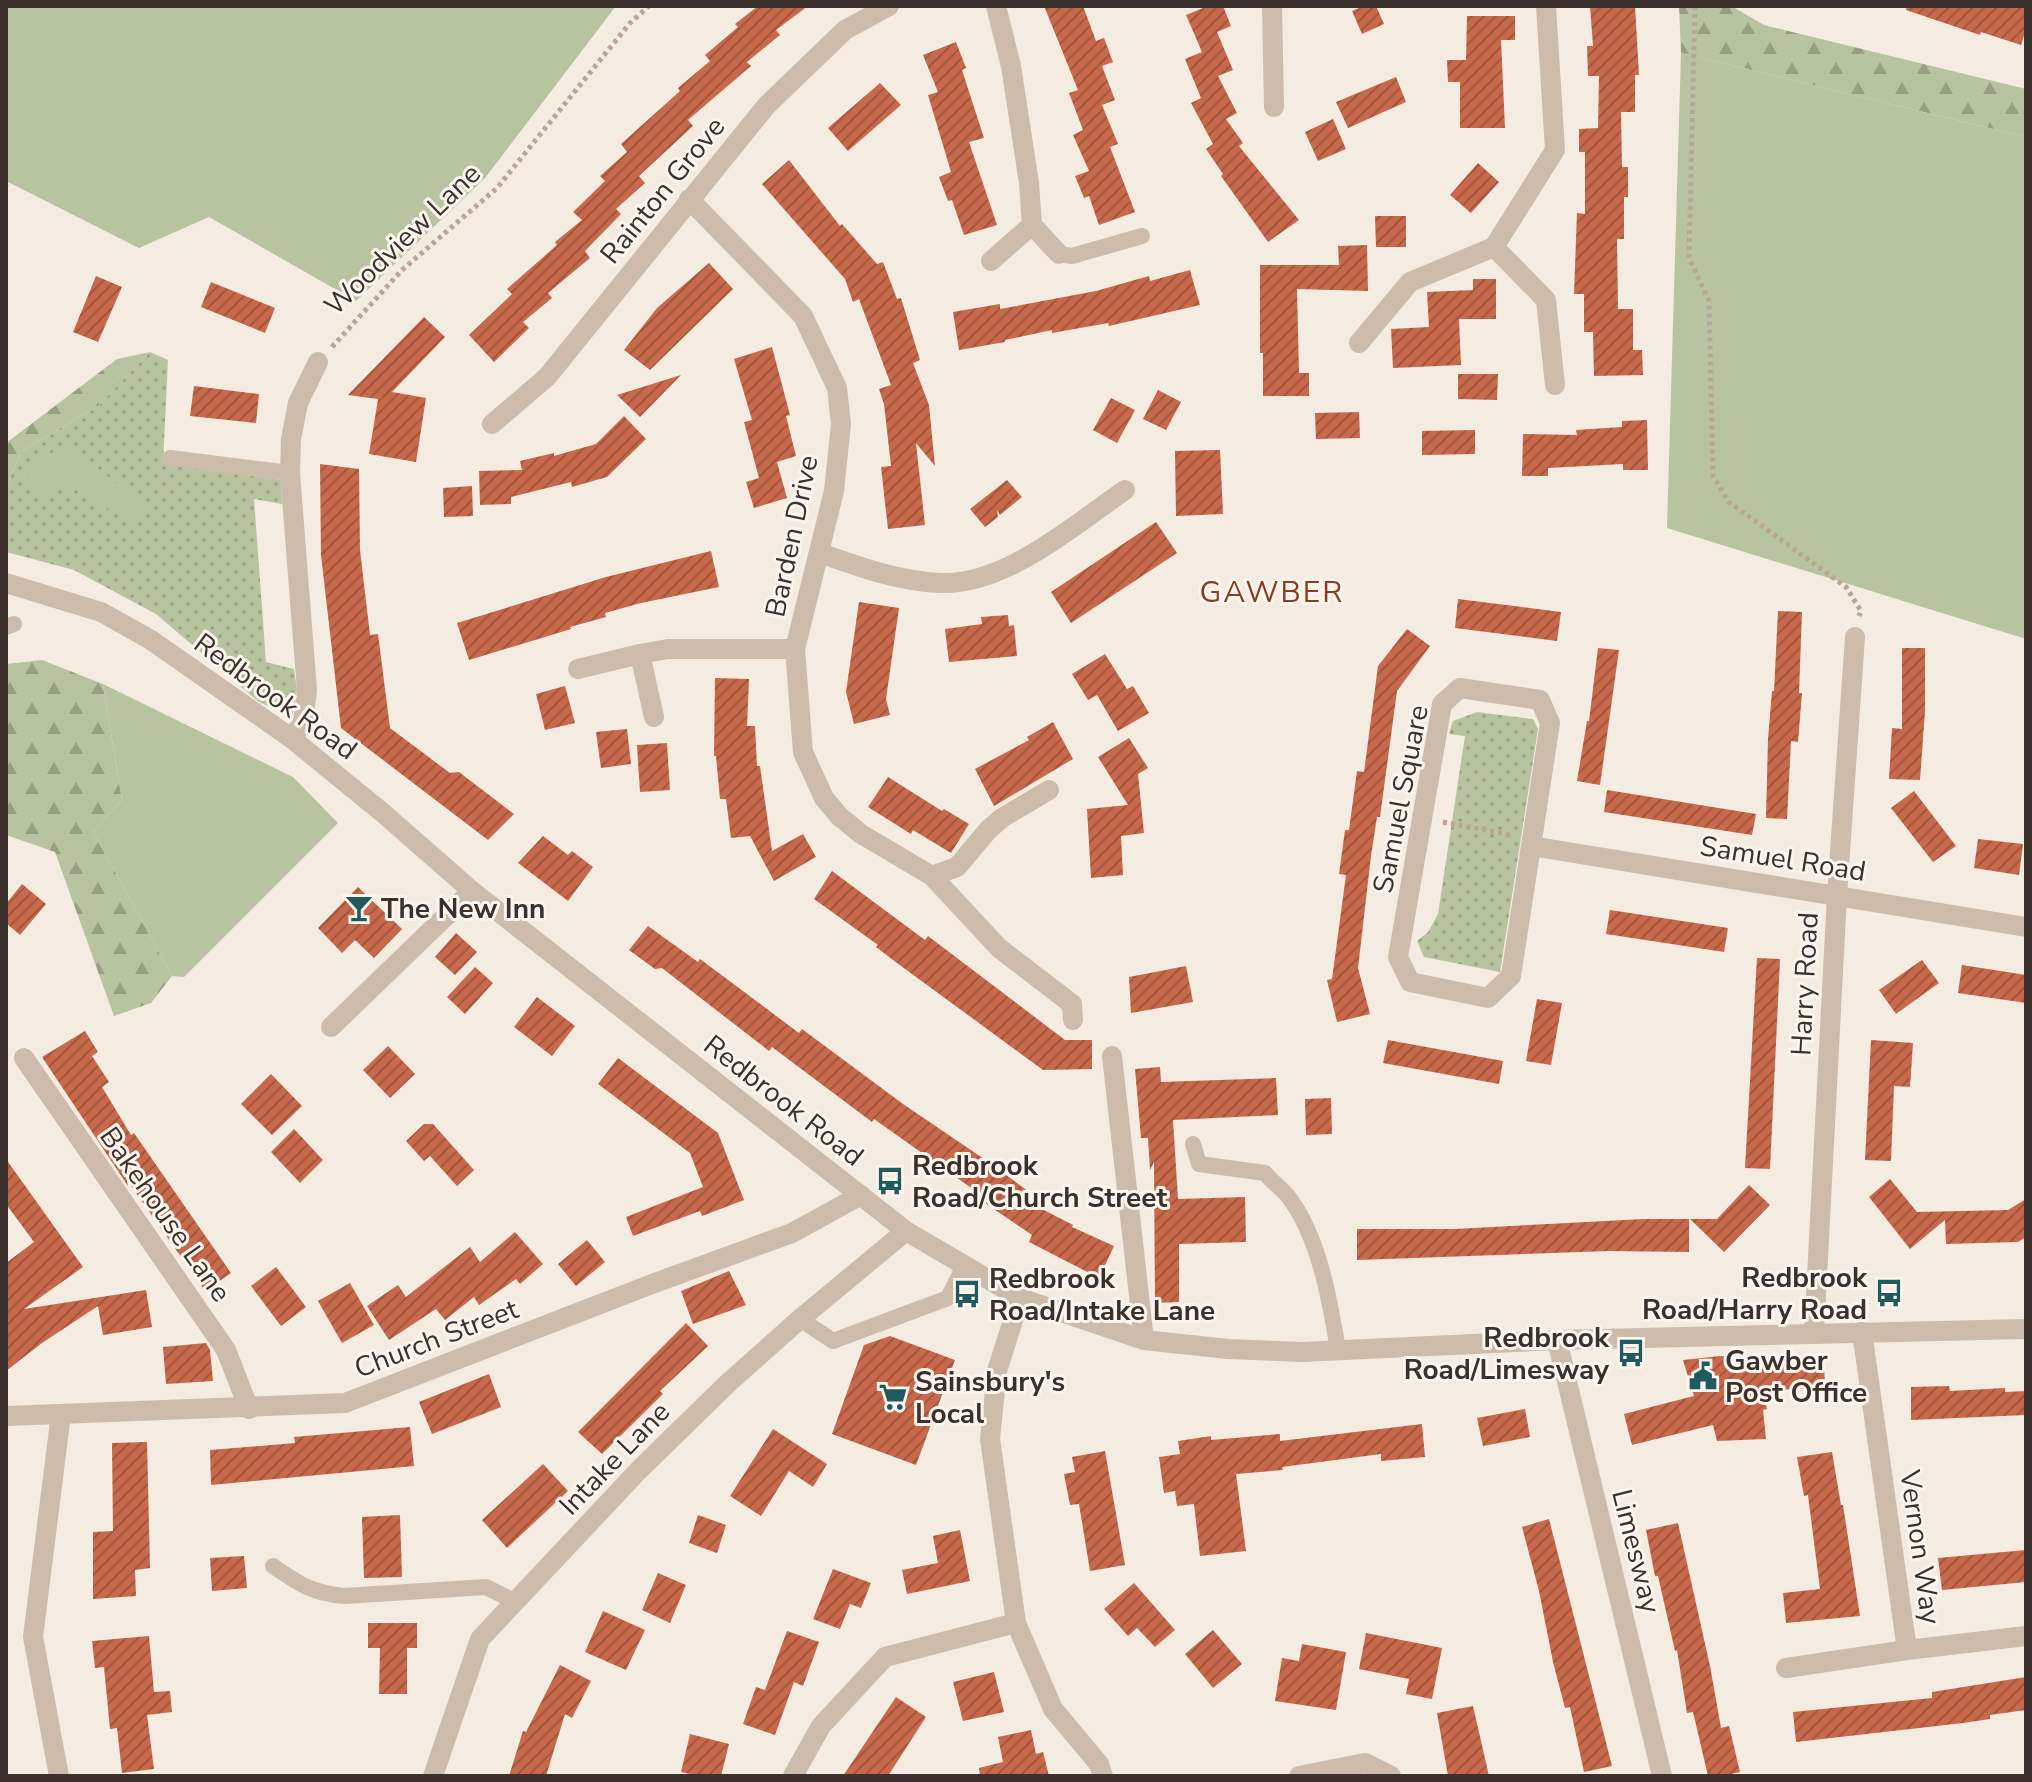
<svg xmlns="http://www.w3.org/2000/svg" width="2032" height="1782" font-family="'Nunito Sans',sans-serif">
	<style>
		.grass { fill: url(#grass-dots) }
		.forest { fill: url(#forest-firs) }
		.green { fill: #b8c4a0 }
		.building { fill: url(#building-hatch) }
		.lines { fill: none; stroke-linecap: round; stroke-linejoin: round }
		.path { stroke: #b9a596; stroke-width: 5; stroke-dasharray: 4 4; stroke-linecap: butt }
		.service { stroke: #cdbbac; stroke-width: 16 }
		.minor { stroke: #cdbbac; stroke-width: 20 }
		.tertiary { stroke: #cdbbac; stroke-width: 20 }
		.labels { text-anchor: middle; stroke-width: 6; stroke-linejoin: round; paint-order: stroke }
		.street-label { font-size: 28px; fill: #3b302b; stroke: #fbf5ee }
		.poi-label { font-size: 28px; font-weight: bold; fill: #3b302b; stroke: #fbf5ee; text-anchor: start }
		.neighbourhood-label { font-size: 30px; letter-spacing: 2px; fill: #8c3b22; stroke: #fbf5ee }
	</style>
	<defs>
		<pattern id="grass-dots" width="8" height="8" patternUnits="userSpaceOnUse" patternTransform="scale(2)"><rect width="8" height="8" fill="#b8c4a0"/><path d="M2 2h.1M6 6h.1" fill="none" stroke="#97a083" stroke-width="1.8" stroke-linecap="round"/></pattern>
		<pattern id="forest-firs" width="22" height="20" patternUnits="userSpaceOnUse" patternTransform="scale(2)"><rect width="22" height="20" fill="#b8c4a0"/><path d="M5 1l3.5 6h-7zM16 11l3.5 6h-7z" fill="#97a083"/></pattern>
		<pattern id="building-hatch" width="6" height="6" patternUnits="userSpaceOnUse" patternTransform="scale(2)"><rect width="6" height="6" fill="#c8694b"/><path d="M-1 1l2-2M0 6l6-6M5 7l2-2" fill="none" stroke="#a4573f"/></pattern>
	</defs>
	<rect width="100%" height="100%" fill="#f4ebe1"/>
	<g class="grass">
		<path d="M150,352L168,360L163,463L281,480L282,504L254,499L266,662L294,669L297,690L292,717L259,702L156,614L74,570L6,552V488L21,452L99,405Z"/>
		<path d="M1477,712L1533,719L1538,729L1500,972L1424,957L1417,941L1428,932L1438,914L1465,736L1449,734L1453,721Z"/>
	</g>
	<g class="forest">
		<path d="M1679,6H1731L1764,25L2026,89V137L1681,53Z"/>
		<path d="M150,352L99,405L21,452L6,488V443L117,359Z"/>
		<path d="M42,660L103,684L122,800L93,831L172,976L151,1003L114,1016L55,852L6,835V664Z"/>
	</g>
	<g class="green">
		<path d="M6,6H616L485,178L356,301L209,217L139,248L6,181Z"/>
		<path d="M1681,53L2026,137V639L1667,528Z"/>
		<path d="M65,443L148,507L133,523L65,484L45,499L24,473Z"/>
		<path d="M103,684L293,777L338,823L184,977L172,976L93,831L122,800Z"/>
	</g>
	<g class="building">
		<path d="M758,6H808L776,30L780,35L747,62L751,66L688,120L693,126L639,176L645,183L616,209L621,214L585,251L590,258L548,293L552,298L523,322L529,328L494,362L469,335L512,294L507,289L557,245L555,242L582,220L573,212L605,181L600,176L627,152L621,144L680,91L678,88L710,61L705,55L738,27L735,24Z"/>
		<path d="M1044,6H1083L1096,41L1104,38L1113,62L1102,66L1115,100L1102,105L1118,144L1110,147L1135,212L1099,225L1089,196L1084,198L1075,176L1089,171L1073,135L1083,130L1069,93L1078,90Z"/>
		<path d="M1208,6H1223L1231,26L1217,32L1233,70L1218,76L1237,113L1226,119L1243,143L1239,146L1299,220L1268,242L1221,176L1223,174L1206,149L1213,144L1191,103L1201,98L1185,59L1202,52L1186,15Z"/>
		<path d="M1364,6H1376L1384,24L1362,34L1352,11Z"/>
		<path d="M1590,6H1635L1639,75H1635V112H1621L1622,167H1628V197H1624V239H1617L1618,309H1633V350H1642L1643,375L1594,376L1593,332H1584V294H1574L1577,213L1585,214V152H1579V129L1598,128L1599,76H1588L1587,46H1593Z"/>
		<path d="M1907,6H2026V29L2021,45L1981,32L1980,35L1906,10Z"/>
		<path d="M1467,16H1515V40H1501L1505,128H1460V82H1448L1447,60H1466Z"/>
		<path d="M956,42L966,68L962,70L984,138L969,142L997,225L964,235L952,200L948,201L939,177L951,172L928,95L938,92L923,55Z"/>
		<path d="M1396,77L1406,102L1348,128L1336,102Z"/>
		<path d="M880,83L901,105L848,151L828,128Z"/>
		<path d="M1333,119L1346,149L1318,161L1305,132Z"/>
		<path d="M789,160L840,226L842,224L877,264L883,262L897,299L901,298L920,360L913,363L929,405L935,466L916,443L925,525L888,529L881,467L891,466L884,404L879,389L891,385L859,299L853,302L845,279L762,184Z"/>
		<path d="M1478,163L1499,182L1471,213L1450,195Z"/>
		<path d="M1375,216H1406V247H1376Z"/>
		<path d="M1367,245L1368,291L1297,289L1299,373H1309V396H1263V353H1260V265H1339L1338,246Z"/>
		<path d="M709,263L733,289L650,370L624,350L657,308Z"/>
		<path d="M1190,270L1200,305L1109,326L1108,323L1052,333V330L1005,340V342L959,350L953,312L1000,304V309L1096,291L1149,276L1150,281Z"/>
		<path d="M96,276L122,287L98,342L73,332Z"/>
		<path d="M1473,279H1496V319H1459L1461,365L1393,368L1391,329L1429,327L1427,292L1473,290Z"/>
		<path d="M211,282L275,308L265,333L201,307Z"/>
		<path d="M424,317L445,337L392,392L426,398L416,462L369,454L378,399L348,395Z"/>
		<path d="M772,347L790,415L786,416L796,456L777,462L787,498L754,508L746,482L759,478L744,422L752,420L734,359Z"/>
		<path d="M1458,374H1498L1497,400L1458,399Z"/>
		<path d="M681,375L640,417L617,395Z"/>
		<path d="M194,386L259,394L256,423L190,416Z"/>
		<path d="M1158,390L1181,402L1166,430L1143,419Z"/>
		<path d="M1111,398L1135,410L1117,443L1093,430Z"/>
		<path d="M1359,412L1360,438L1316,439L1315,413Z"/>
		<path d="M624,416L646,439L607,477L572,487L571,482L511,497V504L480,505L479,471L522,470L520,461L554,453V456L596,444Z"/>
		<path d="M1647,420L1648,470H1623V464L1548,468V476H1522L1523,434L1577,435L1576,430L1622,427V421Z"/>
		<path d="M1475,430V454L1422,455V431Z"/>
		<path d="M1220,450L1223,514L1176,516L1175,451Z"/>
		<path d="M320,464L359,469L360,550L370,635L378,634L390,728L450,773L459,772L514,814L488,840L341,728L321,555Z"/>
		<path d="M1007,480L1022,497L1000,515L997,510L998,517L985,527L970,509Z"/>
		<path d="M472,486L473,516L444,517L443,488Z"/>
		<path d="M1156,522L1177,553L1071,623L1051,592Z"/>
		<path d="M711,551L719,587L641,603L605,613L606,617L570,627L571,629L469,660L457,623L606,577Z"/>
		<path d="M1458,599L1561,612L1557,641L1455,628Z"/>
		<path d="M859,602L899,608L886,699L890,715L854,724L846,692Z"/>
		<path d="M1778,611L1802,612L1799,693H1802L1798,742L1791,741L1787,819L1766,818L1768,739L1772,691H1774Z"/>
		<path d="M1008,615L1009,626L1014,625L1017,656L949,662L945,629L982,624L981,617Z"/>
		<path d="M1407,629L1430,646L1397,691L1380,817H1377L1371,856L1358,968L1370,1014L1337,1022L1327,980L1332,979L1346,875L1339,874L1345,830H1349L1357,771L1364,772L1378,666Z"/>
		<path d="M1598,648L1619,650L1600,785L1577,781L1587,721H1589Z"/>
		<path d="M1902,648H1925V711L1920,780L1889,779L1892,728L1902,729Z"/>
		<path d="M1105,654L1127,689L1133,686L1149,713L1118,731L1097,695L1088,700L1072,674Z"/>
		<path d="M715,678L749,679L747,726H755L757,766H760L772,851L803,834L816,857L774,881L750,836L731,838L726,799H720L716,756H714Z"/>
		<path d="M565,686L575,723L545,730L536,694Z"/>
		<path d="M1053,722L1073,759L994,806L975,769L1029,740L1027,737Z"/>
		<path d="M627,729L631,764L601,768L596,732Z"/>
		<path d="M1129,738L1148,768L1138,774L1144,833L1121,836L1123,875L1091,878L1087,809L1128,805L1098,757Z"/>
		<path d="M667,743L670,790L640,792L637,745Z"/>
		<path d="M888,777L942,811L944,809L969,824L951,853L913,830L911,834L868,807Z"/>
		<path d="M1607,790L1756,814L1752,835L1604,812Z"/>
		<path d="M1914,791L1956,846L1933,862L1891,808Z"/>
		<path d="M543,836L568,855L572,851L593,867L568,901L518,863Z"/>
		<path d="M1978,839L2023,844L2019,875L1974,868Z"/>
		<path d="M832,871L925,940L928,936L1065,1040H1092V1069L1043,1070L897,963L876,947L878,945L814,899Z"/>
		<path d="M22,884L46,904L20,935L6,923V904Z"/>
		<path d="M358,887L402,929L374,958L355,940L342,953L318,928Z"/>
		<path d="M1610,910L1728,928L1724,952L1606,934Z"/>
		<path d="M648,926L698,962L700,959L799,1033L802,1029L903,1104L990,1163L1037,1198L1032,1204L1073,1225L1072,1227L1114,1246L1099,1278L1029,1242L1032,1235L982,1201L984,1197L874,1119L872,1122L772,1047L769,1051L662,968L655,969L629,950Z"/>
		<path d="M456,933L477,952L455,975L435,957Z"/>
		<path d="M1757,958L1780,959L1770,1169L1745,1168Z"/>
		<path d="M1922,960L1939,983L1896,1014L1879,990Z"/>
		<path d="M1962,965L2026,975V1003L1958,993Z"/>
		<path d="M1186,966L1193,1002L1131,1013L1129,977Z"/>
		<path d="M475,967L493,983L465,1014L447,997Z"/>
		<path d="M537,997L575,1026L552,1056L514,1027Z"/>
		<path d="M1537,999L1562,1003L1551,1065L1526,1061Z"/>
		<path d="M85,1031L98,1052L92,1056L109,1082L102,1087L131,1135L134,1133L231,1273L205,1291L127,1180L128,1186L42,1057Z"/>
		<path d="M1388,1040L1503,1061L1499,1084L1383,1063Z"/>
		<path d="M1871,1040L1913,1043L1910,1087L1894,1086L1891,1161L1865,1160Z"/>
		<path d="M388,1046L415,1074L390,1098L363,1070Z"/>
		<path d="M618,1058L718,1133L744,1200L702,1216L700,1211L633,1236L626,1217L703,1187L690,1153L598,1084Z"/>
		<path d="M1160,1067L1161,1082L1276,1078L1278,1115L1173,1120L1178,1199L1245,1197L1246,1242L1179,1244V1302L1155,1303L1154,1162L1150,1170L1148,1138H1141L1135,1069Z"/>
		<path d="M271,1074L302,1106L272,1135L241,1104Z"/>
		<path d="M1331,1098L1332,1134L1306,1135L1305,1099Z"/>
		<path d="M424,1124H433L474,1170L457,1186L430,1156L424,1161L406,1141Z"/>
		<path d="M294,1129L323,1160L300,1183L271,1152Z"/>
		<path d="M6,1159L83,1267L24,1309L146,1290L152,1327L103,1335L98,1306L42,1343L6,1371V1263L34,1242L6,1204Z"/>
		<path d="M1890,1179L1917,1212L2008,1210L2026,1199V1237L2018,1242L1946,1244L1945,1220L1910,1249L1869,1197Z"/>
		<path d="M1749,1185L1770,1205L1724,1252L1690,1219H1717Z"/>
		<path d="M1644,1219H1689V1252L1608,1251L1357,1260V1229H1455Z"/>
		<path d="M515,1232L543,1264L520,1284L516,1279L479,1305L474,1297L445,1320L436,1309L389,1340L367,1306L398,1285L406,1297L470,1247L480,1262Z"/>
		<path d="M587,1240L605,1262L576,1286L558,1264Z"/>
		<path d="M276,1267L306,1307L281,1326L251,1286Z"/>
		<path d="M729,1271L746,1305L693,1324L681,1291Z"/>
		<path d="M350,1283L374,1325L342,1343L318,1301Z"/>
		<path d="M686,1323L708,1346L660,1391L663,1394L602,1454L578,1432Z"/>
		<path d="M890,1336L955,1360L916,1465L832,1434L864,1345Z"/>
		<path d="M206,1343L210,1350L213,1381L166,1384L163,1347Z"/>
		<path d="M1720,1356L1755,1358L1757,1366L1824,1362L1825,1387L1763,1391L1767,1409L1763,1410L1766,1439L1717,1441L1713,1425L1632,1445L1624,1414L1694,1396L1683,1360Z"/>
		<path d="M489,1374L501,1407L432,1434L419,1402Z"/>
		<path d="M1949,1386L1950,1391L2005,1388V1392L2026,1391V1415L1911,1420V1387Z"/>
		<path d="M1525,1409L1530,1437L1483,1446L1477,1418Z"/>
		<path d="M1422,1424L1425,1457L1381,1461V1454L1282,1467L1283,1470L1236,1474L1246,1551L1200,1556L1194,1504L1177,1506L1175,1491L1164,1493L1159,1457L1180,1454L1178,1441L1211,1436V1440L1280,1434V1441Z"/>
		<path d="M410,1427L414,1466L211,1485L210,1450L295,1443L294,1437Z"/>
		<path d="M773,1429L827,1464L813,1487L789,1471L761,1516L730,1496Z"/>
		<path d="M147,1442L150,1568L135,1570L136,1596L93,1599V1532L113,1531L112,1443Z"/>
		<path d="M1105,1451L1125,1565L1090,1571L1079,1504L1070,1505L1064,1474L1075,1472L1072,1457Z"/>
		<path d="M1832,1452L1841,1505H1843L1860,1616L1786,1623L1783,1593L1820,1589L1808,1495L1804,1496L1797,1457Z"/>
		<path d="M543,1464L568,1491L507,1548L482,1520Z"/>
		<path d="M400,1515L402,1577L364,1578L362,1517Z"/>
		<path d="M698,1515L726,1525L717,1553L689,1543Z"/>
		<path d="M1549,1519L1612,1766L1584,1772L1570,1707L1565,1708L1553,1662L1539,1591L1522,1527Z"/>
		<path d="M1678,1523L1710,1666L1721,1728L1729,1726L1740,1772L1722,1776H1708L1693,1712L1687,1713L1677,1650L1675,1651L1658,1576H1655L1646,1530Z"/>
		<path d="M960,1530L970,1581L907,1594L902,1570L938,1563L933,1536Z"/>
		<path d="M2026,1550V1582L1942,1590L1938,1558Z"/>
		<path d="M244,1556L247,1588L212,1591L210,1558Z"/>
		<path d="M833,1569L871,1583L861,1608L850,1604L840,1629L813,1619Z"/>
		<path d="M658,1573L686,1585L670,1623L642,1610Z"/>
		<path d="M1134,1583L1175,1630L1155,1647L1137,1628L1128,1636L1104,1609Z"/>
		<path d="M603,1611L645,1630L626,1670L585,1652Z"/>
		<path d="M368,1623H417V1648H407V1694H379L380,1648H368Z"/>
		<path d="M1213,1630L1242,1664L1213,1688L1185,1654Z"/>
		<path d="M787,1631L819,1642L803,1686L794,1682L775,1735L743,1724L756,1687L765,1690Z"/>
		<path d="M1366,1633L1442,1648L1432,1699L1406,1694L1409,1679L1359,1669Z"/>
		<path d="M149,1636L154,1692L170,1691L172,1712L147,1715L154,1769L122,1773L117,1728L110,1729L104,1667L95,1668L92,1641Z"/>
		<path d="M1302,1644L1346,1652L1336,1710L1275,1701L1282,1658L1299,1661Z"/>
		<path d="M560,1665L591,1681L572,1718L565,1714L546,1776H509L523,1731L526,1732Z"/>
		<path d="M994,1672L1004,1712L963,1721L953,1682Z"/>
		<path d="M2026,1677V1710L1990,1715V1719L1963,1723L1796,1742L1793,1712L1932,1698V1692Z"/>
		<path d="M896,1697L926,1717L888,1776H843Z"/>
		<path d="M1473,1706L1489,1776H1448L1437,1713Z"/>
		<path d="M1031,1730L1036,1754L1043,1752L1049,1776H980L979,1768L1003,1762L998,1737Z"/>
		<path d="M690,1734L729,1744L721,1776H699L681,1772Z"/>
	</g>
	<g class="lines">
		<g class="path">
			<path d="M1695,6L1689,258L1709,301L1713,476L1729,502L1846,587L1861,611L1859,616"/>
			<path d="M332,347L402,270L497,188L630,23L649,6"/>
			<path d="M1443,822L1511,835"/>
		</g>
		<g class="service">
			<path d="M1059,254L1072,256L1142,236"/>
			<path d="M170,458L290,473"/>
			<path d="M6,627L14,624"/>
			<path d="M1193,1144L1199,1164L1265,1173C1272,1182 1280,1187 1287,1195C1319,1235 1330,1301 1338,1350"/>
			<path d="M800,1319L833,1341L948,1298L964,1266"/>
			<path d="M273,1566C299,1584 312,1593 344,1596L486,1587L516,1602"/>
		</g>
		<g class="minor">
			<path d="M996,6L1011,66L1029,183L1032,225L1059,254"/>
			<path d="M1272,6L1274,107"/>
			<path d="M689,199L803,316L837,388L841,424L834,491L795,649L803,752L824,798L839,816L861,834L932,876L957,867L989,829L1002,818L1049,790"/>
			<path d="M1494,247L1546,300L1555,385"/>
			<path d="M991,261L1032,225"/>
			<path d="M1359,343L1410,282L1494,247L1555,150L1546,6"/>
			<path d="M492,424L547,377L767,105L845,30L889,6"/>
			<path d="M820,553C859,567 898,581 940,583C1005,586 1074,525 1125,490"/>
			<path d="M578,669L640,654"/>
			<path d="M1460,688L1540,700L1550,723L1511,976L1488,998L1410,982L1398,957L1442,704Z"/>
			<path d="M654,717L640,654L668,649H795"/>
			<path d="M291,738L303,723L307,690L290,473L291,439L298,403L318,362"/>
			<path d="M1531,846L2026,927"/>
			<path d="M932,876L999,948L1072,1004L1073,1020"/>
			<path d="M331,1027L472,891"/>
			<path d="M1112,1056L1144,1340"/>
			<path d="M24,1058L226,1350L249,1409"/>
			<path d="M1020,1298L997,1371L990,1439L1016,1623L1053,1709L1099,1764L1103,1776"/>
			<path d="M1862,1332L1907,1650L2026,1636"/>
			<path d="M1814,1334L1837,895L1855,637"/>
			<path d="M1557,1340L1662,1776"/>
			<path d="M6,1416L345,1403L652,1284L792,1233L861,1195"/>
			<path d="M1786,1668L1907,1650"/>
			<path d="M59,1776L33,1637L61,1414"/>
			<path d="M433,1776L480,1639L638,1471L727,1384L800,1319L906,1231"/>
			<path d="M793,1776L821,1726L885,1657L1016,1623"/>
			<path d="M1299,1776L1365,1763L1391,1776"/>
		</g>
		<path class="tertiary" d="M6,583L101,612L151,640L291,738L383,813L472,891L906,1231L1020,1298L1144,1340L1228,1349L1302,1352L1557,1340L2026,1329"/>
	</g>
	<defs>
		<symbol id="bar-bare" viewBox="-9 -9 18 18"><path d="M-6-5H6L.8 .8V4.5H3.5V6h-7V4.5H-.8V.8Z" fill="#1f5a5e" stroke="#fbf5ee" stroke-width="2.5" paint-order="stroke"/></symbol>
		<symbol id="bus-bare" viewBox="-9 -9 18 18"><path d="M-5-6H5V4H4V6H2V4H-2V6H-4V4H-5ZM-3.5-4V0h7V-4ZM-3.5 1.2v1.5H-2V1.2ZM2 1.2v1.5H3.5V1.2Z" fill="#1f5a5e" stroke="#fbf5ee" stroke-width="2.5" paint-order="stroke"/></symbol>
		<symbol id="civic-bare" viewBox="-9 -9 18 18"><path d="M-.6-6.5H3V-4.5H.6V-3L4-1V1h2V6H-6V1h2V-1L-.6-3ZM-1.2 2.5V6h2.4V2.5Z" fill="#1f5a5e" stroke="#fbf5ee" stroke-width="2.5" paint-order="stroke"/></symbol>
		<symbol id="supermarket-bare" viewBox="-9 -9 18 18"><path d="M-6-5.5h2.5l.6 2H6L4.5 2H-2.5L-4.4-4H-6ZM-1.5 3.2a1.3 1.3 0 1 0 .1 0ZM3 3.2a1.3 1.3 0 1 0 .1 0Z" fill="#1f5a5e" stroke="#fbf5ee" stroke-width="2.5" paint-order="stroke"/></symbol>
	</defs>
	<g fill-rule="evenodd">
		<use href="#bar-bare" x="339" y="888" width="40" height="40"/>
		<use href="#bus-bare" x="870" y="1161" width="40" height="40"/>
		<use href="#bus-bare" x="1869" y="1273" width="40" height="40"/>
		<use href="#bus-bare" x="947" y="1274" width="40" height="40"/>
		<use href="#bus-bare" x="1611" y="1333" width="40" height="40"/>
		<use href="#civic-bare" x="1683" y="1356" width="40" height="40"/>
		<use href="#supermarket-bare" x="873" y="1377" width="40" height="40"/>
	</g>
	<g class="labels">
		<g class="street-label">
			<text transform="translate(662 190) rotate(-51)" y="10">Rainton Grove</text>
			<text transform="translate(402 239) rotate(-44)" y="10">Woodview Lane</text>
			<text transform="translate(791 536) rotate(-78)" y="10">Barden Drive</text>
			<text transform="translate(276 696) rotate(36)" y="10">Redbrook Road</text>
			<text transform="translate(1400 799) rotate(-79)" y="10">Samuel Square</text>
			<text transform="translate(1783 858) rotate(9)" y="10">Samuel Road</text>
			<text transform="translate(1804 984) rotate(-87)" y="10">Harry Road</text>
			<text transform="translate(784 1100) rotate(38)" y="10">Redbrook Road</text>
			<text transform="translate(166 1214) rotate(55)" y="10">Bakehouse Lane</text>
			<text transform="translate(436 1338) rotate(-21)" y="10">Church Street</text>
			<text transform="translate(614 1458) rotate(-46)" y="10">Intake Lane</text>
			<text transform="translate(1921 1547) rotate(82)" y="10">Vernon Way</text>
			<text transform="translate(1637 1551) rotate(76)" y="10">Limesway</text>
		</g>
		<g class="poi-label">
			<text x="381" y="918">The New Inn</text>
			<text x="912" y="1175">Redbrook<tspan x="912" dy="32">Road/Church Street</tspan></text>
			<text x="1867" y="1287" text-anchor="end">Redbrook<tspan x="1867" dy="32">Road/Harry Road</tspan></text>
			<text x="989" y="1288">Redbrook<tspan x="989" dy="32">Road/Intake Lane</tspan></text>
			<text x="1609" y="1347" text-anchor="end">Redbrook<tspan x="1609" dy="32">Road/Limesway</tspan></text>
			<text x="1725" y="1370">Gawber<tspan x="1725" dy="32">Post Office</tspan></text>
			<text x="915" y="1391">Sainsbury's<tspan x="915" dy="32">Local</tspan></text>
		</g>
		<g class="neighbourhood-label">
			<text x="1272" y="602">GAWBER</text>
		</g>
	</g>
	<rect width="2032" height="1782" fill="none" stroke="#3b302b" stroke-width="16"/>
</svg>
